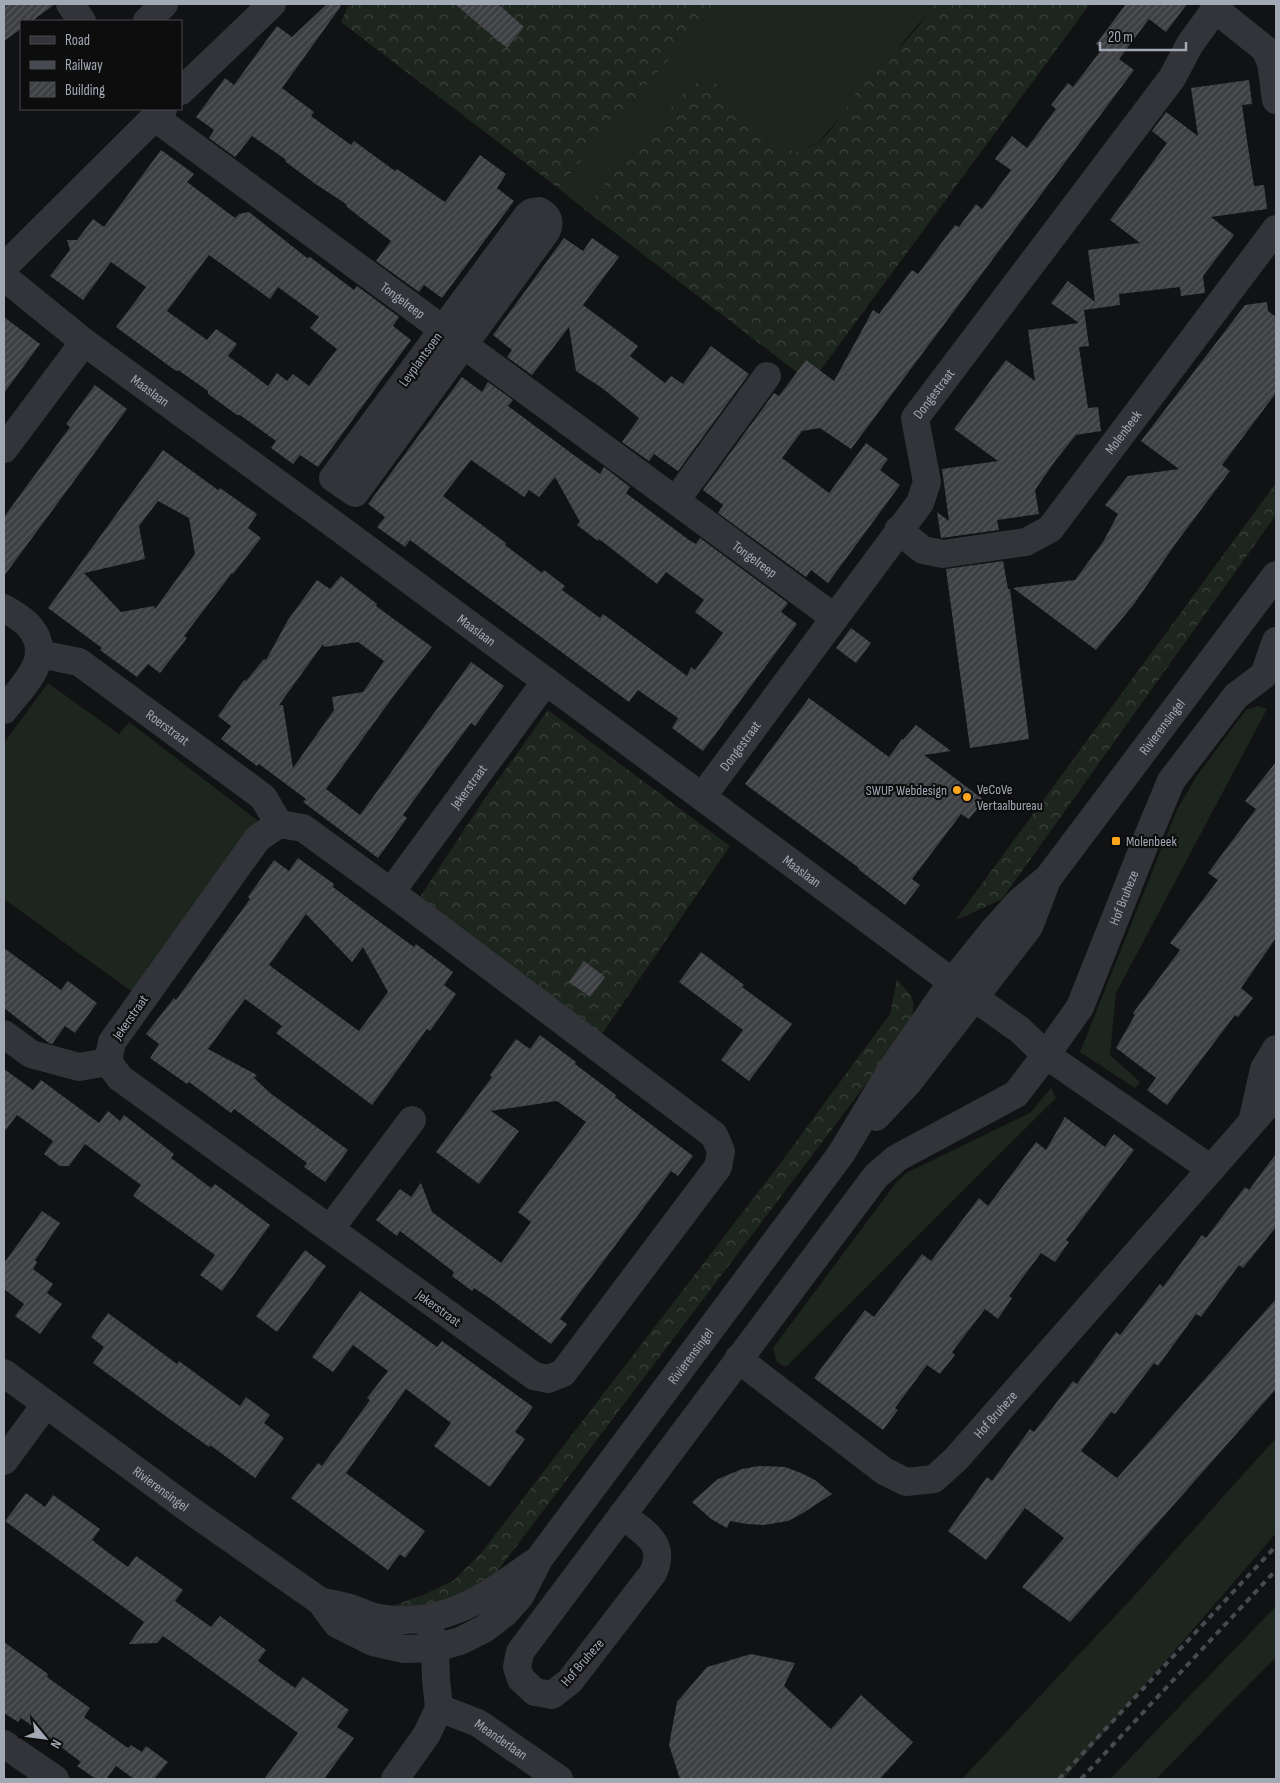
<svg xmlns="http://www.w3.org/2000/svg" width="1280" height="1783" font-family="'Sofia Sans Condensed',sans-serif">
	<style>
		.grass { fill: #1d261e }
		.forest { fill: url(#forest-crowns) }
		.building { fill: url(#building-hatch); fill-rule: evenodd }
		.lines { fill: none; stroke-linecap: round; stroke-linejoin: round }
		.minor { stroke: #323439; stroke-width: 28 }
		.rail { stroke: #474a50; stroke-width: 4; stroke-dasharray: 6 5; stroke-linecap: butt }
		.poi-dot { fill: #ffa61e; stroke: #0d0d0e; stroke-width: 2 }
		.labels { text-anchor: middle; stroke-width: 4.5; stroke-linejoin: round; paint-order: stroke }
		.street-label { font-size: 14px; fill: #a1a9b5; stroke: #0d0d0e }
		.poi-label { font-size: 14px; fill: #a1a9b5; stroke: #0d0d0e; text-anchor: start }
	</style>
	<defs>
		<pattern id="forest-crowns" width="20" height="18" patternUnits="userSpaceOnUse" patternTransform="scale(1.25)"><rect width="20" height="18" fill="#1d261e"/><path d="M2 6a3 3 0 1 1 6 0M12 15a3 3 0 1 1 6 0" fill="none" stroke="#3b433c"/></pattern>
		<pattern id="building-hatch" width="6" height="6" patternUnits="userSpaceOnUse" patternTransform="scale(1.25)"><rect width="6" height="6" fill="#3d3f43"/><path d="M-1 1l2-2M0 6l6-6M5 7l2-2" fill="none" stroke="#56585c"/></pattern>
	</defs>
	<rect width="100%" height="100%" fill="#111213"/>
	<g class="grass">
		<path d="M717,4H931L926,15L818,143L797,152L775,145L744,118L714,81L704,79L687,88L584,209L558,188Z"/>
		<path d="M48,683L119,734L129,722L261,823L138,996L4,899V743Z"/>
		<path d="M1258,706L1267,709L1116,993L1110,1055L1140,1082L1135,1088L1080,1052L1177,810L1196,777L1246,710Z"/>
		<path d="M1051,1088L1056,1098L786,1367L777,1362L773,1348L895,1184L906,1173L1030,1113Z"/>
		<path d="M1276,1438V1533L1064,1779H962L1133,1597Z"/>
		<path d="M1276,1606V1657L1156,1779H1110Z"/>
	</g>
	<g class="forest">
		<path d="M349,4H717L558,188L341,22Z"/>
		<path d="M931,4H1090L811,383L584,209L687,88L703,79L714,81L744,118L775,145L797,152C803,149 812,147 818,143C835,130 848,102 862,85C884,58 918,37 931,4Z"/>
		<path d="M1276,483V515L1002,899L963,917L956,919Z"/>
		<path d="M548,710L730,846L602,1034L420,897L483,801Z"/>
		<path d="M897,979C917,1002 917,1002 907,1030L496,1573L454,1598L396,1614L376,1612L425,1594L454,1580L482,1552L779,1165L890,1014Z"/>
	</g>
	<g class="building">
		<path d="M4,4H55L32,21H21V29L4,41Z"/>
		<path d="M327,4H338L341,6L282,88L314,112L311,116L351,145L354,141L395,171L397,169L445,202L480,155L506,174L497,188L514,201L442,298L424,285L419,292L376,261L391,241L347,207L346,204L314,183L286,162L285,159L252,136L235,157L209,138L214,130L196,117L225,78L234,85L277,26L292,37Z"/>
		<path d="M455,4H498L524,27L507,48Z"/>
		<path d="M1126,4H1187L1166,32L1149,19L1119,59L1134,70L851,449L820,428L802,431L782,458L829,493L866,443L888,459L880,470L900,485L828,583L811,570L806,577L718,513L723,505L703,490L774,393L779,396L806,360L834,381L873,310L879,314L912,270L918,274L955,225L959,227L976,204L982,209L1011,170L995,159L1012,136L1027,148L1056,109L1051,105L1068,83L1073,87L1102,49L1096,44Z"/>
		<path d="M1249,80L1252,104L1242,105L1248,147L1254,186L1264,185L1267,209L1211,217L1234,235L1203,276L1205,293L1181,296L1180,287L1119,294L1120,305L1084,310L1089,346L1079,347L1088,408L1098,407L1101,431L1076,435L1055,461L1035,490L1039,514L997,520L999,530L941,538L937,512L949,521L942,469L998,461L954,429L1006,360L1035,381L1028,330L1079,323L1051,303L1068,281L1095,302L1088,250L1140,243L1110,220L1167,143L1152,131L1166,112L1198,136L1191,88Z"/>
		<path d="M161,150L194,174L187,182L235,218L239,214L249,212L307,258L310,257L354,290L357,286L399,317L393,326L411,340L318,467L300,455L293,464L271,448L276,441L240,415H237L208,394V391L178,370L176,371L116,327L146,287L111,262L83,300L50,276L70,250L67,240H77L93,219L104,227ZM209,255L270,299L278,287L319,317L310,328L337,349L309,386L293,374L287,381L277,373L268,386L228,356L237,344L226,336L216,329L207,340L167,311Z"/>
		<path d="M564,238L583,251L592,238L619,257L583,305L638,346L630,356L665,383L671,376L683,384L711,346L749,374L678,471L654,454L649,461L622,442L639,418L602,388L576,371L569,327L532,375L507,357L512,350L493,335Z"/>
		<path d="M1267,302L1268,311L1276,317V393L1222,465L1230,471L1176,543L1134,604L1096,650L1013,588L1075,580L1103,542L1118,514L1105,505L1128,476L1179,469L1141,441L1245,305Z"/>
		<path d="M4,317L40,344L4,393Z"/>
		<path d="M462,377L482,392L488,382L513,400L508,406L571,453L600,474L604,467L630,487L626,493L689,540L696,544L700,538L788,603L781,612L797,624L703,751L672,728L678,718L638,690L629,702L410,540L405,547L377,527L385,517L368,504ZM471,460L524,497L529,490L539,497L555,477L580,522L577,525L598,541L599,539L657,584L666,572L704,600L695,612L723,633L695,670L691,667L687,676L603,614L600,618L562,590L565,586L544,570L542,573L505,545L506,543L443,496Z"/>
		<path d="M95,385L127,409L4,576V517L70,427L66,424Z"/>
		<path d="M163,450L218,490L220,488L257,514L248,528L261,538L233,574L232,573L184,636L187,638L160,673L148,664L137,677L100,650L102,648L48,608ZM158,501L189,518L195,554L155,609L154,606L121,612L84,573L145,559L139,526Z"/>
		<path d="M1003,561L1008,589H1010L1029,739L970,748L946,569Z"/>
		<path d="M341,576L377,604L376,606L432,647L395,694L326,789L360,815L471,662L504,686L475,726L471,723L430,778L403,815L407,818L378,858L303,802L306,799L259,764L257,766L221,739L231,726L218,716L244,680L246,681L264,659L266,660L288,620L317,580L330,589ZM358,642L384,661L363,692L332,697L334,710L293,768L283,705H279L323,644L324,647Z"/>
		<path d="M851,628L871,643L856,663L836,648Z"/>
		<path d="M809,698L889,757L902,739L903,740L916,725L951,751L924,755L984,800L969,819L961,814L912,879L920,885L905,905L858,869L859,868L745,784Z"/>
		<path d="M1276,762V938L1241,988L1253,998L1238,1017L1235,1015L1167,1105L1147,1090L1156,1078L1116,1048L1135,1015L1133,1013L1180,950L1170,943L1218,880L1208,873L1256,809L1245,801Z"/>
		<path d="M298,858L334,884L333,887L373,917L414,947L416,944L453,972L444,985L456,994L430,1031L427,1029L372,1105L276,1033L282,1026L245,999L208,1049L257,1075L254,1078L270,1093L348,1150L325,1182L304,1167L307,1163L234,1109L231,1113L189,1082L187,1084L150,1058L159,1044L146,1034L174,998L176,1000L250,899L248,897L274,860L289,871ZM306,914L352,962L363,947L388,992L359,1031L269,965Z"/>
		<path d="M4,948L61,990L68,981L97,1003L75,1033L65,1026L52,1044L49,1043L4,1008Z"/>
		<path d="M701,952L744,985L742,987L792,1024L749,1081L721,1060L743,1030L679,982Z"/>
		<path d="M584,961L605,977L590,997L569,982Z"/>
		<path d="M540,1035L576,1062L575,1064L616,1095L615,1097L628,1107L693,1156L678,1176L671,1171L560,1319L567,1324L551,1344L488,1297L474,1288L472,1291L452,1276L454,1272L400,1231L397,1236L376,1220L400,1189L411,1197L421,1183L432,1212L501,1263L531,1222L518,1212L586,1122L557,1101L491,1111L519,1131L479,1184L436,1152L492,1077L490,1075L516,1039L530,1049Z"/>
		<path d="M4,1069L33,1090L41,1080L99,1123L108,1111L120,1121L124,1115L174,1154L171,1158L211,1188L215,1184L270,1225L222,1291L200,1275L215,1255L133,1196L141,1185L85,1144L69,1166H60L44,1154L53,1141L17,1115L4,1132Z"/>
		<path d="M1065,1117L1105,1147L1114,1134L1134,1150L1066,1240L1069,1242L1055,1262L1041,1253L1009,1296L1012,1298L998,1319L985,1309L952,1352L955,1355L940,1374L927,1365L895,1408L898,1410L883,1430L814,1378L865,1310L874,1317L922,1254L931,1261L979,1198L988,1206L1036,1142L1046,1150Z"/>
		<path d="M1276,1154V1227L1243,1268L1239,1265L1201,1317L1196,1314L1158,1366L1154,1363L1115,1414L1111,1412L1081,1451L1117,1478L1276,1299V1389L1070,1622L1022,1587L1064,1538L1025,1508L986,1560L948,1531L987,1477L992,1481L1030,1429L1034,1432L1073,1381L1077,1384L1116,1332L1120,1335L1160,1284L1163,1287L1202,1235L1206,1238L1245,1187L1249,1190Z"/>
		<path d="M42,1211L60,1223L35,1260L37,1262L33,1269L53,1284L47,1293L62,1304L40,1334L15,1316L24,1304L4,1289V1263Z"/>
		<path d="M305,1250L326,1266L277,1332L256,1316Z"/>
		<path d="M360,1291L437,1347L442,1341L533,1407L515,1432L525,1439L490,1487L434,1446L451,1423L406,1389L346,1473L425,1531L405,1558L400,1554L388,1570L291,1498L318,1463L322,1466L370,1400L367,1398L388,1371L353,1345L333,1372L312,1357Z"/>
		<path d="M108,1313L177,1364L179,1361L240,1406L246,1397L270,1415L264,1423L284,1438L255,1478L210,1445L209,1447L164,1415L93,1363L104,1347L91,1337Z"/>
		<path d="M759,1466L785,1467L801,1473L815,1480L832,1494L803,1513L788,1521L764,1525L747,1524L730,1521L727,1528L711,1519L692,1502L718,1479L742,1469Z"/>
		<path d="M26,1493L45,1507L53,1495L100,1529L92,1540L110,1554L128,1567L136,1556L183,1590L175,1601L211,1627L220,1616L266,1650L258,1661L295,1688L303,1677L349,1710L337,1727L354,1738L324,1779H264L298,1733L163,1636L157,1643L129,1644L144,1622L5,1521Z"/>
		<path d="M4,1642L48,1674L47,1677L90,1708L84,1717L128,1748L131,1745L142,1752L146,1746L168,1762L154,1779H134L116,1766L106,1779H96L77,1766L81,1762L41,1732L21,1718L18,1722L4,1713Z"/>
		<path d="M751,1654L795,1663L784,1686L831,1729L861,1695L913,1742L880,1779H680L669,1745L677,1702L707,1667Z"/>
	</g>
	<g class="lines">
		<g class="minor">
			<path d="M70,4L82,21"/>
			<path d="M1215,9L1265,49L1271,63L1276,100"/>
			<path d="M147,21L164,4"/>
			<path d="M181,91L272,4"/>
			<path id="s1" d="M154,117L835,618"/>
			<path d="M539,211C548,215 551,222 546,232L355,493L333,478L527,216L532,212Z"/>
			<path d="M4,267L163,109"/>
			<path id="s2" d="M4,277L84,342L339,528L944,976L1020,1030L1046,1055L1211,1169"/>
			<path d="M4,449L84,342"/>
			<path d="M676,500L767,376"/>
			<path id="s3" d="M898,530L923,550L943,554L1026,542L1050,529L1276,229"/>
			<path d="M4,608C12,613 23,619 29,626C56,657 23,685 4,710"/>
			<path id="s4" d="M40,654L79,662L263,797L279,824"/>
			<path id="s5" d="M702,797L920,503L927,482L915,418L1172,78L1190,44L1219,4"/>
			<path d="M279,824L303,828L391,892L714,1135L721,1151L718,1167L563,1373L548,1379L534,1376L120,1078L108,1062L112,1042L258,838Z"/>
			<path id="s6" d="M391,892L546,681"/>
			<path d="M4,1034L31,1054L79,1067L108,1062"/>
			<path d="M876,1117L908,1083L1029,927L1047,880"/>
			<path d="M1253,1118L1264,1069L1276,1049"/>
			<path d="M330,1229L412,1120"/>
			<path id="s7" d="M738,1359L884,1471L906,1482L934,1479L956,1459L1276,1095"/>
			<path id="s8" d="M4,1373L190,1510L320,1601L337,1624L373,1642L404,1649L435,1648L460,1641L484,1629L505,1613L520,1596L539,1559L841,1154L892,1069L952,982L993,931L1019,902L1048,878L1276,575"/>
			<path d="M4,1461L46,1404"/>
			<path id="s9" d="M622,1515C644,1533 667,1542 653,1573L570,1681L552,1695L535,1692L521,1679L517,1667L520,1652L876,1176L897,1158L1016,1094L1046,1055L1080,1007L1146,841L1171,781L1236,696L1264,675L1276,641"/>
			<path d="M320,1601C331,1604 343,1605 353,1609C362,1612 370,1617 379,1618C444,1629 485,1597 535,1562"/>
			<path id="s10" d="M439,1708L478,1723L559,1779"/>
			<path d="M4,1744L55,1779"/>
			<path d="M395,1779L427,1734L439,1708L436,1679L435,1648L431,1632"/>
		</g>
		<g class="rail">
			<path d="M1059,1779L1276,1546"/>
			<path d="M1081,1779L1276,1570"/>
		</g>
	</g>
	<g class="poi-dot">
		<circle cx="957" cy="790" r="5"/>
		<circle cx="967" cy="797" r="5"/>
		<rect x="1111" y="836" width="10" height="10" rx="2.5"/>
	</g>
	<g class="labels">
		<g class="street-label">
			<text dy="5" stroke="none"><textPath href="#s1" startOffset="309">Tongelreep</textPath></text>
			<text transform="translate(420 359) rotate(-54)" y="5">Leyplantsoen</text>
			<text dy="5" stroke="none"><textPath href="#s2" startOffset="185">Maaslaan</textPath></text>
			<text dy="5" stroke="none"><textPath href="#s5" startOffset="484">Dongestraat</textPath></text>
			<text dy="5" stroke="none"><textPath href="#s3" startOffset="285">Molenbeek</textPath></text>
			<text dy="5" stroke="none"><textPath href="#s1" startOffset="746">Tongelreep</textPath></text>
			<text dy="5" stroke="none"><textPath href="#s2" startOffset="590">Maaslaan</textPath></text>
			<text dy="5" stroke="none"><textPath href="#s8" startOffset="1706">Rivierensingel</textPath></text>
			<text dy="5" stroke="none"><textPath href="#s4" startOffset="150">Roerstraat</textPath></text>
			<text dy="5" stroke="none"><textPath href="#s5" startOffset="64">Dongestraat</textPath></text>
			<text dy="5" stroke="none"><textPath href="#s6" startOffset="131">Jekerstraat</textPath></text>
			<text dy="5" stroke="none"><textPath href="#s2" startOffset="995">Maaslaan</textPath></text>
			<text dy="5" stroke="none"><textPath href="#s9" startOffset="1280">Hof Bruheze</textPath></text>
			<text transform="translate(130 1017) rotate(-55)" y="5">Jekerstraat</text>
			<text transform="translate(439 1308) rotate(36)" y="5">Jekerstraat</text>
			<text dy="5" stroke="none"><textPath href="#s8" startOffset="918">Rivierensingel</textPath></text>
			<text dy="5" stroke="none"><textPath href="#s7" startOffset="326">Hof Bruheze</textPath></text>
			<text dy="5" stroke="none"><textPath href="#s8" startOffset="195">Rivierensingel</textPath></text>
			<text transform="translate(582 1662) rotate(-49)" y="5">Hof Bruheze</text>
			<text dy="5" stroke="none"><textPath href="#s10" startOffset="70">Meanderlaan</textPath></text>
		</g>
		<g class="poi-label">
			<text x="977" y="794">VeCoVe<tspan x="977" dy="16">Vertaalbureau</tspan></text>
			<text x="947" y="795" text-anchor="end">SWUP Webdesign</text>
			<text x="1126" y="846">Molenbeek</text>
		</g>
	</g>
	<rect width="1280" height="1783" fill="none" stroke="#a1a9b5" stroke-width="10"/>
	<rect x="20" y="20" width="162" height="90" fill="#0d0d0e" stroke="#484b51"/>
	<rect x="30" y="36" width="25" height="8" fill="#323439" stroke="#484b51"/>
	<text x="65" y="45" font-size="15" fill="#a1a9b5">Road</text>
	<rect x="30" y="61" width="25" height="8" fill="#474a50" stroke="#484b51"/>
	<text x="65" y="70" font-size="15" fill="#a1a9b5">Railway</text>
	<rect x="30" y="82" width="25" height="15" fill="url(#building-hatch)" stroke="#484b51"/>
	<text x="65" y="95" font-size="15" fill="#a1a9b5">Building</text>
	<g transform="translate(45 1738) rotate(119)" stroke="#0d0d0e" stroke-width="4" paint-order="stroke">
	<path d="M0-4L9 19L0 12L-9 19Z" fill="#a1a9b5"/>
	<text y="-8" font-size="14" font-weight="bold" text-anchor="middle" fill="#a1a9b5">N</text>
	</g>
	<path d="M1100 42v8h86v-8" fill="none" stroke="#a1a9b5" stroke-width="2.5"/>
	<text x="1108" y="42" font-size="15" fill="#a1a9b5" stroke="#0d0d0e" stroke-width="4" paint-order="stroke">20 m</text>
</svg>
